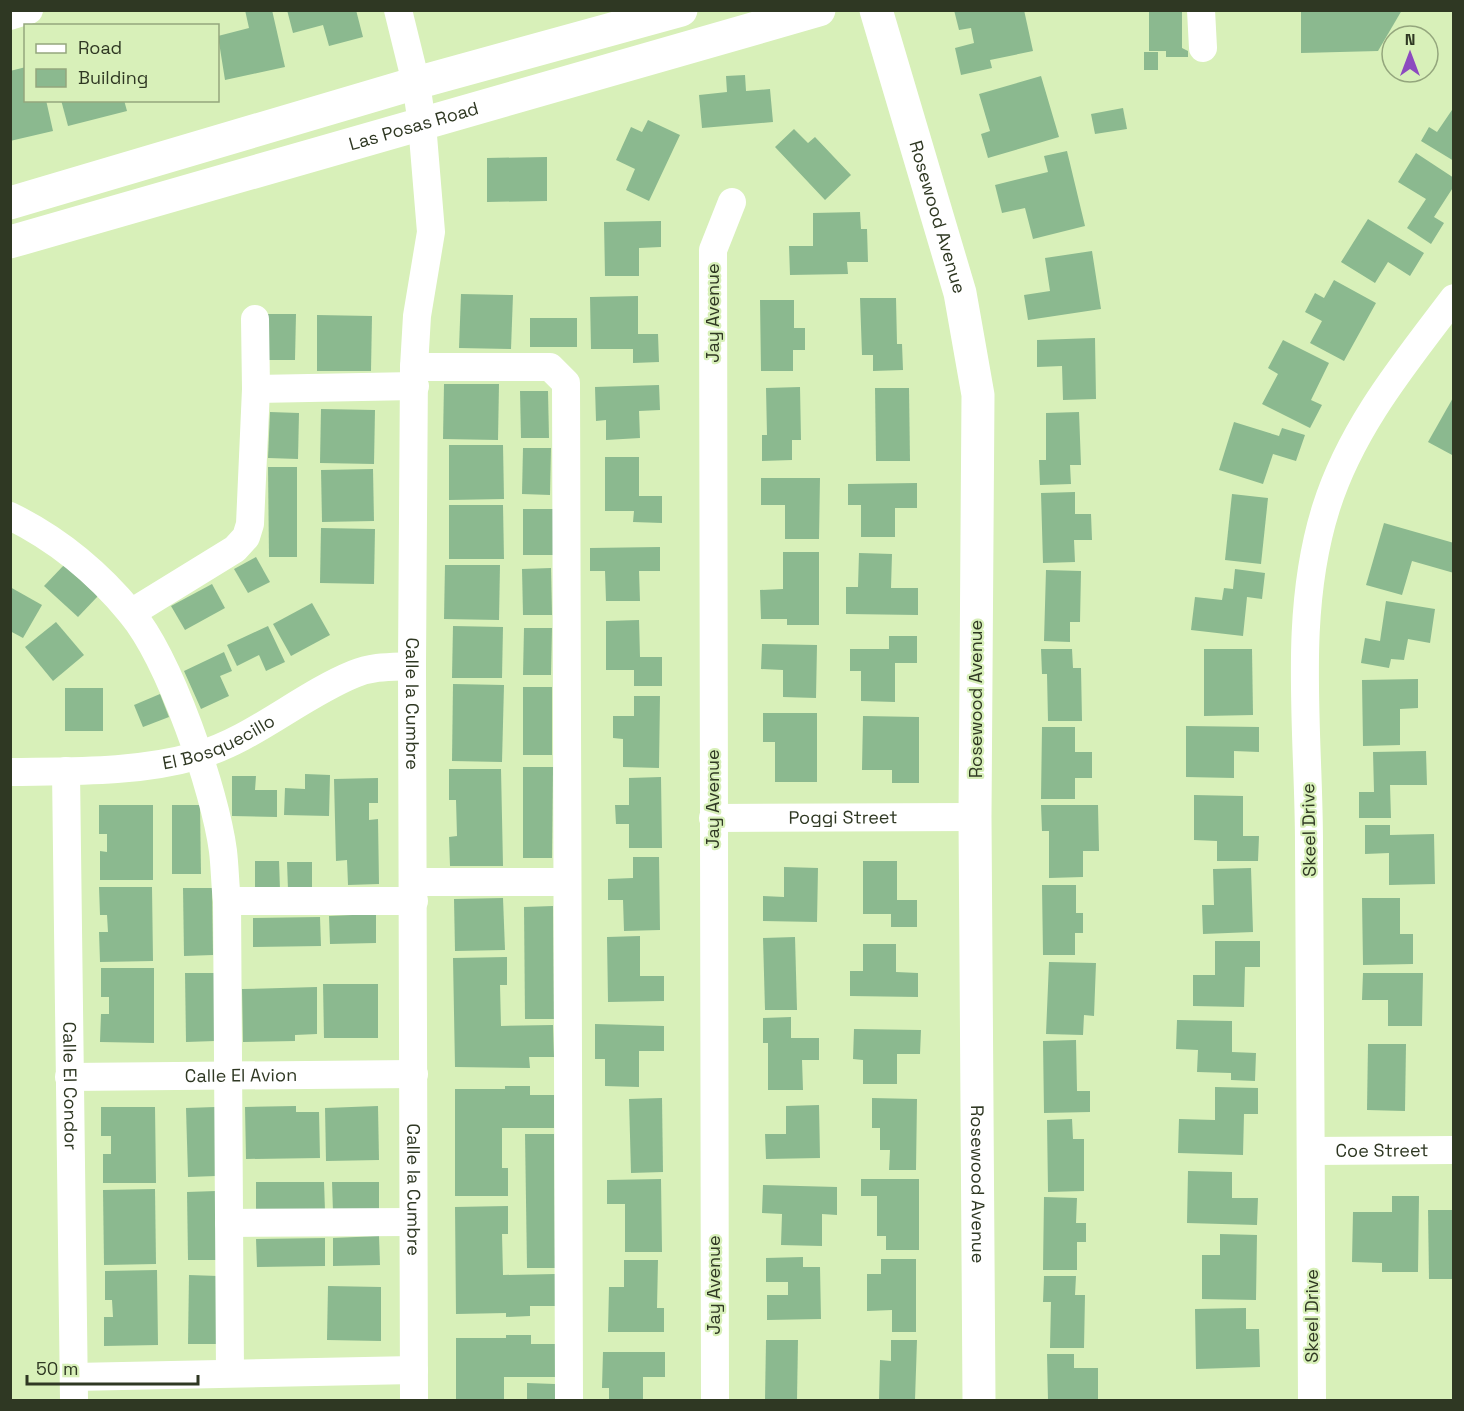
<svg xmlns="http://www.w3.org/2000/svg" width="1464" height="1411" font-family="'Space Grotesk',sans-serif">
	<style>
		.building { fill: #8bb98f }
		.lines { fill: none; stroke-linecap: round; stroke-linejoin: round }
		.minor { stroke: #fff; stroke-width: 28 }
		.major { stroke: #fff; stroke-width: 33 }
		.labels { text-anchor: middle; stroke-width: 4.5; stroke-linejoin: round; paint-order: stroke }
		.street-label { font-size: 18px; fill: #2f3823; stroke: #d8f0b9 }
	</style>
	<rect width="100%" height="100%" fill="#d8f0b9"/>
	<g class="building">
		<path d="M245,10H272L285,67L225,80L218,36L249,28Z"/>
		<path d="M287,10H356L363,37L329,46L323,25L293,33Z"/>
		<path d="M954,10H1024L1033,51L990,60L992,68L961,75L955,48L974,43L971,28L959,30Z"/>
		<path d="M1149,10H1182V48L1188,51V57H1166V51H1149Z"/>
		<path d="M1301,10H1402L1378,51L1301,53Z"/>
		<rect x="1144" y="52" width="14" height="18"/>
		<path d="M26,67V100H46L53,131L10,141V71Z"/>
		<path d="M745,75L746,91L770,89L773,122L702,128L699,95L727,92L726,76Z"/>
		<path d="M1041,76L1059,137L988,158L981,134L990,131L979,94Z"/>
		<path d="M61,100H124L127,111L68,126Z"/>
		<path d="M1454,107V161L1421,141L1429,127L1437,132Z"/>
		<path d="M1123,108L1127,129L1095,134L1091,114Z"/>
		<path d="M648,120L680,135L649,201L626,190L635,169L616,160L631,127L642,132Z"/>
		<path d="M794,129L808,143L815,137L851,175L825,200L775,147Z"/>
		<path d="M1067,151L1085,226L1033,239L1025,208L1002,213L995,185L1048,172L1044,156Z"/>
		<path d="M1416,153L1454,178V186L1434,217L1444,223L1431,244L1407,228L1426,199L1398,182Z"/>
		<path d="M547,157V201L487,202V158Z"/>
		<path d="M860,212L861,229H867L868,262H847L848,274L790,275L789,246H813V213Z"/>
		<path d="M1368,219L1424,253L1410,276L1388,262L1375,283L1341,262Z"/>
		<path d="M661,221V247L639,248V276H605L604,222Z"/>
		<path d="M1092,251L1101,309L1028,320L1024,295L1050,291L1045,258Z"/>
		<path d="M1334,280L1376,303L1344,361L1310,343L1322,321L1305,312L1315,293L1324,298Z"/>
		<path d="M461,294L513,295L511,349L459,348Z"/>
		<path d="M638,296V334H658L659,362L633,363V349H591L590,297Z"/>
		<path d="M860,298H896L897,344H902L903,370L873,371V355H862Z"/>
		<path d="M760,300H794V328H805V350H793V371H761Z"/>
		<path d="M267,314H296L295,360H266Z"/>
		<path d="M317,315L372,316L371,371H317Z"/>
		<rect x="530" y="318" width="47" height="29"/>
		<path d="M1095,338L1096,399L1063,400L1062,366L1037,367V340Z"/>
		<path d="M1283,340L1329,363L1311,400L1322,405L1310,428L1262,404L1278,374L1268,368Z"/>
		<path d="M444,384H499L498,440L443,439Z"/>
		<path d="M659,385L660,410L639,411L640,438L606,440V420L596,421L595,387Z"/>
		<path d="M800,387L801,440H792V460L762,461V435H767L766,388Z"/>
		<path d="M875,388H909L910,461H876Z"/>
		<path d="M520,391H548L549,438H521Z"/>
		<path d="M1454,396V456L1428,442Z"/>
		<path d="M321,409L375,410L374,464L320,463Z"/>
		<path d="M270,412L299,413L298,459L268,458Z"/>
		<path d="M1079,412L1081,465H1070L1071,484L1040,485L1039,460H1046V413Z"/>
		<path d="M1234,422L1279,436L1282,428L1305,435L1296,461L1273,454L1263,484L1219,470Z"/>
		<path d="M449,445H503L504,499L449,500Z"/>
		<path d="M523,448H551L550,495L522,494Z"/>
		<path d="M605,457H639V496H662V523L633,522L634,511H605Z"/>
		<path d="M268,467H297V557H269Z"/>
		<path d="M373,469L374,521L322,522L321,470Z"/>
		<path d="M761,478H820L819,539H785V505H761Z"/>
		<path d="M917,483V508H895V537H861V505H848V484Z"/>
		<path d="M1075,492V514H1091L1092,540H1074L1075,562L1043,563L1041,493Z"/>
		<path d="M1232,494L1268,498L1261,564L1225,560Z"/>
		<path d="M449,505H503L504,559H449Z"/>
		<rect x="523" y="509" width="30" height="46"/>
		<path d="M1384,523L1454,543V573L1412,561L1402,595L1366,585Z"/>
		<path d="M321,528L375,529L374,584L320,583Z"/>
		<path d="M660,547V571H639L640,601H606L605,571H590V548Z"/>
		<path d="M783,552H819V625H787V619H761L760,590L783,589Z"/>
		<path d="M859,553L892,554L891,588H918V615L846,614V587H858Z"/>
		<path d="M256,557L270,582L248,593L234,569Z"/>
		<path d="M64,565L98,596L78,617L44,586Z"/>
		<path d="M445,565H500L499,620L444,619Z"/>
		<path d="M551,568L552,615H523L522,569Z"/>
		<path d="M1235,569L1265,573L1262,599L1247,597L1243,636L1191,630L1195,597L1222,600L1224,588L1233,589Z"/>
		<path d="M1046,570L1081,571L1080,622H1070V642L1044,641Z"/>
		<path d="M212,584L225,608L185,630L171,606Z"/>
		<path d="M10,587L42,605L23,638L10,631Z"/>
		<path d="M1386,601L1435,609L1430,643L1408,639L1404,660L1391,659L1389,668L1361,663L1365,638L1380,641Z"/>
		<path d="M312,603L330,635L291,656L273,624Z"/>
		<path d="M639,620L640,657H662V686H634V670H606V621Z"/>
		<path d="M56,622L84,655L53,681L25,647Z"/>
		<path d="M268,626L285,662L266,671L259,655L237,666L227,645Z"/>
		<path d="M453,626L503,627L502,678H452Z"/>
		<path d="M524,628H552L551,675H523Z"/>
		<path d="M889,636H917V663H895V702L861,701V671H850V649H889Z"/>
		<path d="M762,644L817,645L816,698L783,697V670L761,669Z"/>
		<path d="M1041,649H1072L1073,668H1081L1082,721H1048L1047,674H1042Z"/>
		<path d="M1204,649H1252L1253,715L1204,716Z"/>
		<path d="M224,652L232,671L220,676L229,696L201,709L184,671Z"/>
		<path d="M1418,679V708L1400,709V745L1363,746L1362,680Z"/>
		<path d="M453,684L504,685L502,762L452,761Z"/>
		<rect x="523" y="687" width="29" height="68"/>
		<rect x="65" y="688" width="38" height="43"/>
		<path d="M160,694L169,717L143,727L134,705Z"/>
		<path d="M634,696H660L659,768L623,767V739L613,738V716H634Z"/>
		<path d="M763,713H817V782H775V742H763Z"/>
		<path d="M863,716L919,717V783H892V770H862Z"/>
		<path d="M1186,726L1259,727V752L1234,751V778L1186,777Z"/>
		<path d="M1042,727H1075V752H1092V778H1075V799H1041Z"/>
		<path d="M1426,751L1427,785H1390L1391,818H1359V792H1374L1373,752Z"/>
		<path d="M523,767H553L552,858H523Z"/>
		<path d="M449,769H501L503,866H450L449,837L457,836L456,800H449Z"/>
		<path d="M305,774L330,775L329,816L284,815L285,788L305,789Z"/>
		<path d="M232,776H256L255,790H277V817L232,816Z"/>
		<path d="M661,777L662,848H629V824H616L615,805H629V778Z"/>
		<path d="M378,778V803H369V820L378,819L379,884L348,885L347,860L336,861L334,779Z"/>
		<path d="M1194,795L1243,796V836H1259L1258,861H1217V841L1194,840Z"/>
		<path d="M99,805H153V880H100V851L107,852V834H99Z"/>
		<path d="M172,805H200L201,874H172Z"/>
		<path d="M1041,805H1098L1099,851H1083V877L1049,878V831H1042Z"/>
		<path d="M1365,825H1390V835L1434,834L1435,884L1389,885V853L1365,854Z"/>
		<path d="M633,857H659L660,930L624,931L623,900H608V879L633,878Z"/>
		<path d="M255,861H279L280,890H255Z"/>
		<path d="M863,861H897V900H917V927H891V914H863Z"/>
		<path d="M287,862H312V890H288Z"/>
		<path d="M784,867L818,868L817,922L763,921V896L784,897Z"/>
		<path d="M1251,868L1253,932L1203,934L1202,905H1214L1213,869Z"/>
		<path d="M1042,885H1076V913H1083V933H1075V955H1043Z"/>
		<path d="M99,887H152L153,961L100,962L99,932H108L107,915H100Z"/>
		<path d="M183,888H212L213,955L184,956Z"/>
		<path d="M503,898L505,950L455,951L454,899Z"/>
		<path d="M1362,898H1400V934H1413V964L1363,965Z"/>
		<path d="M553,906L554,1019H525L524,907Z"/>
		<path d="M376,914V943L330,944L329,916Z"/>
		<path d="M320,917L321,946L253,947V918Z"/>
		<path d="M640,936V976H664V1001L608,1002L607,937Z"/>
		<path d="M795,937L797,1010H765L763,938Z"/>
		<path d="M1215,941H1260V967H1245L1244,1007L1193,1006V975H1215Z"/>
		<path d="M863,944H896V972L918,973V997L850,996V971H863Z"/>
		<path d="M507,957V985H500L501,1026L553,1025L554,1057H529L530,1068L455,1067L453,958Z"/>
		<path d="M1049,962L1096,963L1094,1016L1084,1015L1083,1035L1046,1034Z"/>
		<path d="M101,968H154V1043L100,1042L101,1014H109V997H101Z"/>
		<path d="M185,973H214L215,1041L186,1042Z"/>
		<path d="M1363,973H1423L1422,1026H1388V1000H1362Z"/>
		<path d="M323,984H378V1038H324Z"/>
		<path d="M317,987V1034L295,1035V1041L243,1042L242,989Z"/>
		<path d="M791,1017V1038H819V1060H802L803,1090H768V1043H763V1018Z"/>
		<path d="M1177,1020L1232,1021V1052L1256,1053L1255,1081L1231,1080V1073L1197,1072L1198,1050L1176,1049Z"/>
		<path d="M595,1024L664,1026V1051H639V1087L605,1086V1059H595Z"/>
		<path d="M854,1029L921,1030L920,1054H897V1084H863V1060L853,1059Z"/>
		<path d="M1076,1040L1077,1091H1090V1112L1044,1113L1043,1041Z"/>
		<path d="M1368,1044H1406L1405,1111L1367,1110Z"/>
		<path d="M505,1086H530V1095H554V1128H502V1168H508V1196H455V1089H505Z"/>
		<path d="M1215,1087L1258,1088V1114H1244L1243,1155L1178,1153L1179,1119L1215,1120Z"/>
		<path d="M662,1098L663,1172L631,1173L629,1099Z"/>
		<path d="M872,1098L917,1099L916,1170H889L890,1150H880V1128H872Z"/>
		<path d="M819,1105L820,1158L766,1159L765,1134H786V1106Z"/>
		<path d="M296,1106V1112H319L320,1158L246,1159L245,1107Z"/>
		<path d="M378,1106L379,1160L326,1161L325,1108Z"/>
		<path d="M101,1107H155L156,1183H103V1154H111V1136H101Z"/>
		<path d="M215,1107L216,1176L188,1177L186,1108Z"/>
		<path d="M1072,1119L1073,1139H1084V1191L1048,1192L1047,1120Z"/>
		<path d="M525,1134H554L555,1268H527Z"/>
		<path d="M1188,1171L1232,1172V1198H1258L1257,1225L1187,1223Z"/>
		<path d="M661,1179L662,1252H625V1204H607V1180Z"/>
		<path d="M861,1179H919V1250H886V1236H877V1196H861Z"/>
		<path d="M256,1182H324L325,1211L256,1212Z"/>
		<path d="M332,1182H379V1211L333,1212Z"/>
		<path d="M763,1185L837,1187V1215L822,1214V1246L781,1245L782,1214L762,1213Z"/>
		<path d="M155,1189L156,1264L104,1265L103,1190Z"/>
		<path d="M216,1191L217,1260H188L187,1192Z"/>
		<path d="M1392,1196H1419L1418,1272H1382V1263L1352,1262L1353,1212H1392Z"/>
		<path d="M1044,1197L1077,1198L1076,1223H1086V1242H1077V1270H1043Z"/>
		<path d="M508,1206V1234H502L503,1275L555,1274V1306H530V1316L506,1317V1313L456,1314L455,1207Z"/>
		<path d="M1428,1210H1454V1279H1429Z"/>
		<path d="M1220,1234L1257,1235L1256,1300L1202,1299V1255H1220Z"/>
		<path d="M379,1236L380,1265L333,1266V1238Z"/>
		<path d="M325,1238V1266L257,1267L256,1239Z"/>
		<path d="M803,1257V1267H820L821,1319L767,1320V1295H788V1282H766V1258Z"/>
		<path d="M881,1259H916V1332H892V1310L867,1311V1274H881Z"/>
		<path d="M624,1260H658L657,1308H664V1332H608L609,1287H624Z"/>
		<path d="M157,1270L158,1345L104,1346V1317H113L112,1300H105V1271Z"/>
		<path d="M189,1275L218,1276L217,1344H188Z"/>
		<path d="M1044,1276H1076L1075,1295H1085L1084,1348H1050L1051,1302H1043Z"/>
		<path d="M328,1286L381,1287V1341L327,1340Z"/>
		<path d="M1246,1308V1329H1259L1260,1367L1196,1369L1195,1309Z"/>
		<path d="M506,1335H531V1344H555V1377H504V1400H456V1338H506Z"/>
		<path d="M766,1340H798L797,1400H765Z"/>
		<path d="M891,1340H917L915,1400H879L880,1360L891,1361Z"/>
		<path d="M603,1352H665V1377H643V1400H609V1388H602Z"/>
		<path d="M1047,1354H1074V1368H1098V1400H1048Z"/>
		<path d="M527,1383L555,1384V1400H527Z"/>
	</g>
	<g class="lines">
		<g class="minor">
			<path id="s1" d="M398,10L416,83L422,124L431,232L417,316L414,367L412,666L414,1400"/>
			<path d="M1201,10L1203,48"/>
			<path d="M10,16L29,10"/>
			<path d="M414,367H550L566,383L569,1400"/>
			<path d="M256,389L415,386"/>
			<path d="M10,516C57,539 98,573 131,613C170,660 215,790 223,851C225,868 225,885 227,901L230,1373"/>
			<path d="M131,613L235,549L246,537L250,524L256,389L255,319"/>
			<path id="s2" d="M66,771L74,1400"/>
			<path id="s3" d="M10,772C71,771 137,773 196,756C253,740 300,696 354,674C373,666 392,667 412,666"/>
			<path id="s4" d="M713,818L975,817"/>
			<path d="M414,882H566"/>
			<path d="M227,901H414"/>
			<path id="s5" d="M69,1077L414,1074"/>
			<path id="s6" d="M1312,1151L1454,1150"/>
			<path d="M229,1223L413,1222"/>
			<path d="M74,1377L414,1370"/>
			<path d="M715,1400L713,250L732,202"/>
			<path d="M1312,1400C1311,1215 1311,1030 1309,844C1309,732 1292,616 1326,508C1351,428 1404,364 1454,298"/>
		</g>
		<g class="major">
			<path id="s7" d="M876,10L960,293L978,395L975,817L979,1400"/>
			<path d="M10,203L416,83L681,10"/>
			<path id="s8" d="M10,242L819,10"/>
		</g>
	</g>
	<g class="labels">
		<g class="street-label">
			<text dy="6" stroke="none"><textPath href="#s8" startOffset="420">Las Posas Road</textPath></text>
			<text dy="6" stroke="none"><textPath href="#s7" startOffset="216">Rosewood Avenue</textPath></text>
			<text transform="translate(713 313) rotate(-90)" y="6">Jay Avenue</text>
			<text transform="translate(976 699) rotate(-90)" y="6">Rosewood Avenue</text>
			<text dy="6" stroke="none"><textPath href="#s1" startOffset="698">Calle la Cumbre</textPath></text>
			<text dy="6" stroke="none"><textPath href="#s3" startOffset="213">El Bosquecillo</textPath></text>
			<text transform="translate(713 799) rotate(-90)" y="6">Jay Avenue</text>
			<text dy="6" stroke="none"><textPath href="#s4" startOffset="130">Poggi Street</textPath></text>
			<text transform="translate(1309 830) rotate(-91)" y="6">Skeel Drive</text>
			<text dy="6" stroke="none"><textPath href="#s5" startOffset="172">Calle El Avion</textPath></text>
			<text dy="6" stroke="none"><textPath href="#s2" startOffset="315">Calle El Condor</textPath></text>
			<text dy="6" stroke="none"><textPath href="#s6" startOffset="70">Coe Street</textPath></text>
			<text dy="6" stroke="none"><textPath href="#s7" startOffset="1188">Rosewood Avenue</textPath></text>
			<text dy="6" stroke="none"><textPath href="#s1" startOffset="1184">Calle la Cumbre</textPath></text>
			<text transform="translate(714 1285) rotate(-90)" y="6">Jay Avenue</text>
			<text transform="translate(1312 1316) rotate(-90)" y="6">Skeel Drive</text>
		</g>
	</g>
	<rect width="1464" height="1411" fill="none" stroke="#2f3823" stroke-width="24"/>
	<rect x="24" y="24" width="195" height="78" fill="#d8f0b9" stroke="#94a67d" stroke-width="1.5"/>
	<rect x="36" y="44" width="30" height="9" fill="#ffffff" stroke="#94a67d" stroke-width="1.5"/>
	<text x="78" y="54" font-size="18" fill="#2f3823">Road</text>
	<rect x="36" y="69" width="30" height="18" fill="#8bb98f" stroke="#94a67d" stroke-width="1.5"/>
	<text x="78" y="84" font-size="18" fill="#2f3823">Building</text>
	<g transform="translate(1410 54)"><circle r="28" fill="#d8f0b9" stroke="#94a67d" stroke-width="1.5"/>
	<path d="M0-4.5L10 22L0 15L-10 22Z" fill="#8c4abf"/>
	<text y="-9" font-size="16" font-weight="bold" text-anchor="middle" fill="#2f3823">N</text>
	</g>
	<path d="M27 1375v9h171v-9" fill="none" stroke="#2f3823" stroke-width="3"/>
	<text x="36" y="1375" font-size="18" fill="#2f3823" stroke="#d8f0b9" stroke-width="4.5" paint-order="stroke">50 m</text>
</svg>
